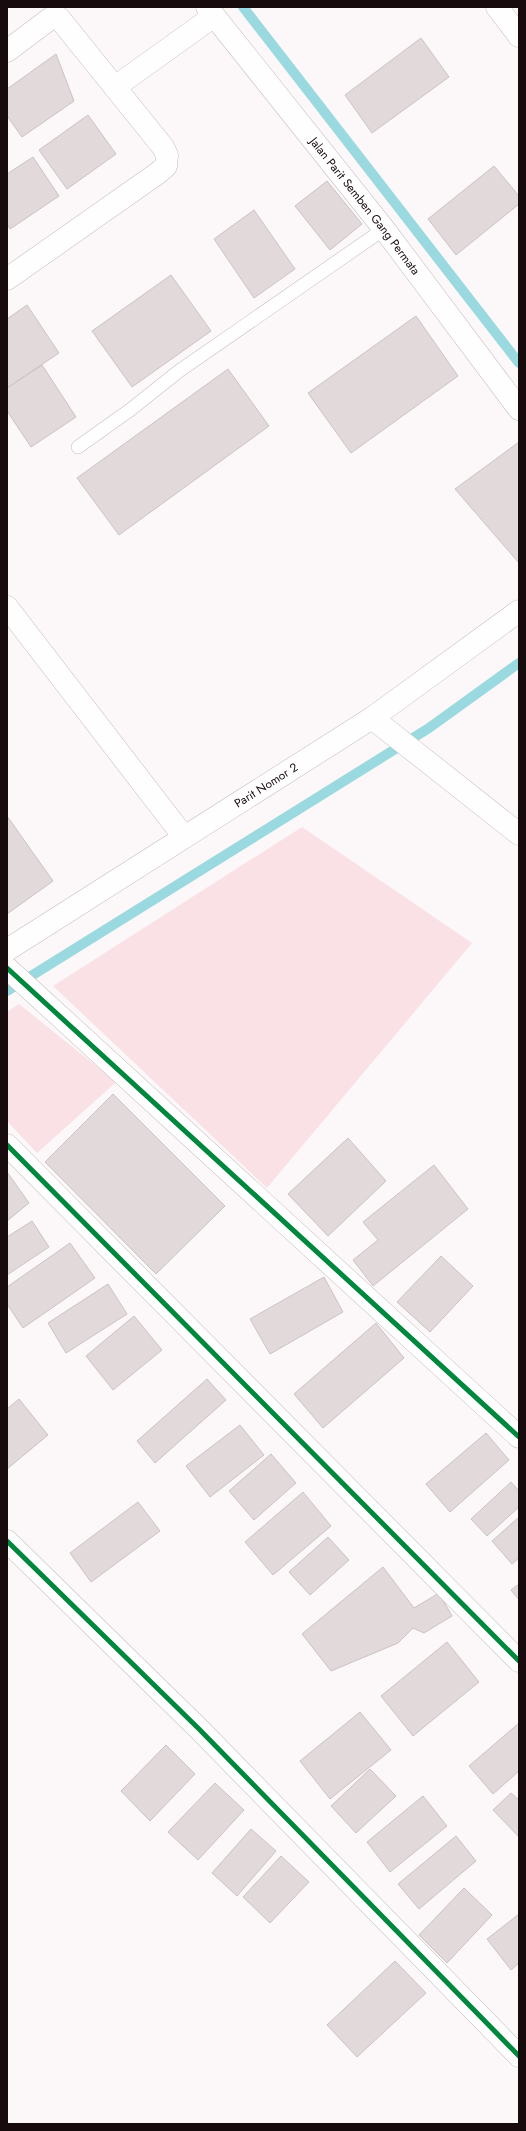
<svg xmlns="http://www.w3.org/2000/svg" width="526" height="2131" font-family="Jost,sans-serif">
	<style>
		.green { fill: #f9e1e6 }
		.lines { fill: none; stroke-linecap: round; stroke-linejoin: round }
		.stream { stroke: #9ad9df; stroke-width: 10 }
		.building { fill: #e2d9db; stroke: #ccc2c4 }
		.lane-casing { stroke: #c7bec0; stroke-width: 14 }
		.street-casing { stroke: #c7bec0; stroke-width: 23 }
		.lane { stroke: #fffefe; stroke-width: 13 }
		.street { stroke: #fffefe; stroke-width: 22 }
		.cycleway-casing { stroke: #fff; stroke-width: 8 }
		.cycleway { stroke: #00873e; stroke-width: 5 }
		.labels { text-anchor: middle; stroke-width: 4; stroke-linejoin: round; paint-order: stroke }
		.street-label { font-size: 12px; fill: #180b0e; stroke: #fff }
	</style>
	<rect width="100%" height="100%" fill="#fcf7f8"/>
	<g class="green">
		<path d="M302,827L472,943L267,1188L53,986Z"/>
		<path d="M19,1004L116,1082L37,1153L7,1121V1012Z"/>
	</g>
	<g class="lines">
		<g class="stream">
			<path d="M243,7L519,363"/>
			<path d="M7,991L429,728L519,663"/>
		</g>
	</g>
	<g class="building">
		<path d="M421,38L449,77L372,133L345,95Z"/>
		<path d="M56,54L74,101L22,137L7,116V89Z"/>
		<path d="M88,115L116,154L67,189L39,150Z"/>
		<path d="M33,157L59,196L10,229L7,224V174Z"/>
		<path d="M494,166L519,196V204L456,255L428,219Z"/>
		<path d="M327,181L362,224L330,250L295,206Z"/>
		<path d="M254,210L295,269L254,298L214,239Z"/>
		<path d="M171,275L211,331L132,387L92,331Z"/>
		<path d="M27,305L59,353L7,388V319Z"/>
		<path d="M416,316L458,376L351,453L308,393Z"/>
		<path d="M42,365L76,417L31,447L7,411V388Z"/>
		<path d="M228,369L269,426L119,535L77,478Z"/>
		<path d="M519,442V563L455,489Z"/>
		<path d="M7,816L53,881L7,914Z"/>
		<path d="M113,1094L225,1206L156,1274L45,1162Z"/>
		<path d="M348,1138L386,1181L328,1236L288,1194Z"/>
		<path d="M434,1165L468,1209L373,1286L353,1260L378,1240L363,1222Z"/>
		<path d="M7,1172L29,1203L7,1221Z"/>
		<path d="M32,1221L49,1247L7,1275V1237Z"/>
		<path d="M70,1243L95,1278L23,1328L7,1304V1287Z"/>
		<path d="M441,1256L473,1286L430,1332L397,1302Z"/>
		<path d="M324,1277L343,1312L270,1354L250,1319Z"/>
		<path d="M108,1284L127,1314L66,1353L48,1323Z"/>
		<path d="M134,1316L162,1350L113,1390L86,1356Z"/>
		<path d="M376,1323L404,1358L323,1428L294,1394Z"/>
		<path d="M207,1379L226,1400L155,1463L137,1441Z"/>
		<path d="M19,1399L48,1435L7,1469V1409Z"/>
		<path d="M240,1425L264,1455L210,1497L186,1466Z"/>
		<path d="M486,1433L509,1460L450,1512L426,1484Z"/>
		<path d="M271,1454L296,1483L254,1520L229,1491Z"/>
		<path d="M511,1482L519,1491V1507L487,1536L471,1519Z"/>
		<path d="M303,1492L331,1526L273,1575L245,1542Z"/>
		<path d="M138,1502L160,1531L91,1582L70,1553Z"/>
		<path d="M519,1517V1558L512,1564L492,1541Z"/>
		<path d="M328,1537L349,1560L310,1595L289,1572Z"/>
		<path d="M383,1567L414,1608L439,1593L452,1616L424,1633L413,1628L398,1643L331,1671L302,1634Z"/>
		<path d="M519,1584V1600L511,1590Z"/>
		<path d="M447,1642L479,1682L413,1736L381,1696Z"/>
		<path d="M360,1712L391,1750L330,1799L300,1761Z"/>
		<path d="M519,1723V1771L493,1794L469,1766Z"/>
		<path d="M166,1745L195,1774L150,1821L121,1791Z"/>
		<path d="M370,1769L396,1796L356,1833L331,1806Z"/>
		<path d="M215,1783L244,1810L198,1860L168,1832Z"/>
		<path d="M511,1793L519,1800V1837L493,1810Z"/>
		<path d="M423,1796L447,1826L390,1872L367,1842Z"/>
		<path d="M251,1829L276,1851L237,1896L212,1873Z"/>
		<path d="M456,1836L476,1861L419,1909L398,1884Z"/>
		<path d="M281,1856L309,1882L270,1923L243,1897Z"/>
		<path d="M464,1888L492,1915L447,1963L419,1935Z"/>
		<path d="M519,1914V1963L511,1970L487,1939Z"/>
		<path d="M395,1961L426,1993L357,2057L327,2025Z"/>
	</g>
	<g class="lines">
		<defs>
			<path id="lane" d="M78,447L130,410L179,371L384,229"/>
			<g id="street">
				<path id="s1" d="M207,7L384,229L519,409"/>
				<path d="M497,7L519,36"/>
				<path d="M7,51L51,18H59L163,147L167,155L166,166L158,173L7,279"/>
				<path d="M115,87L214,16"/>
				<path d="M7,607L184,837"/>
				<path d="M372,718L519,834"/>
				<path id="s2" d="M7,950L372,718L519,611"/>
				<path d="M7,968L519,1437"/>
				<path d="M7,1145L519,1661"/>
				<path d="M7,1541L199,1729L519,2056"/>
			</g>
		</defs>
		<use href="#lane" class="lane-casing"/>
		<use href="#street" class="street-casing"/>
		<use href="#lane" class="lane"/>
		<use href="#street" class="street"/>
		<defs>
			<g id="cycleway">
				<path d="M7,968L519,1437"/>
				<path d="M7,1145L519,1661"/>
				<path d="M7,1541L199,1729L519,2056"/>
			</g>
		</defs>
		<use href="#cycleway" class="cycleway-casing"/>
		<use href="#cycleway" class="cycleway"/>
	</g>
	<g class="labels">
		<g class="street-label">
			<text dy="4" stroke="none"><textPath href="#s1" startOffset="254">Jalan Parit Semben Gang Permata</textPath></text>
			<text dy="4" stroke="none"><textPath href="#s2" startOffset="307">Parit Nomor 2</textPath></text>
		</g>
	</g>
	<rect width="526" height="2131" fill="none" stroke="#180b0e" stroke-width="16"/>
</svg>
